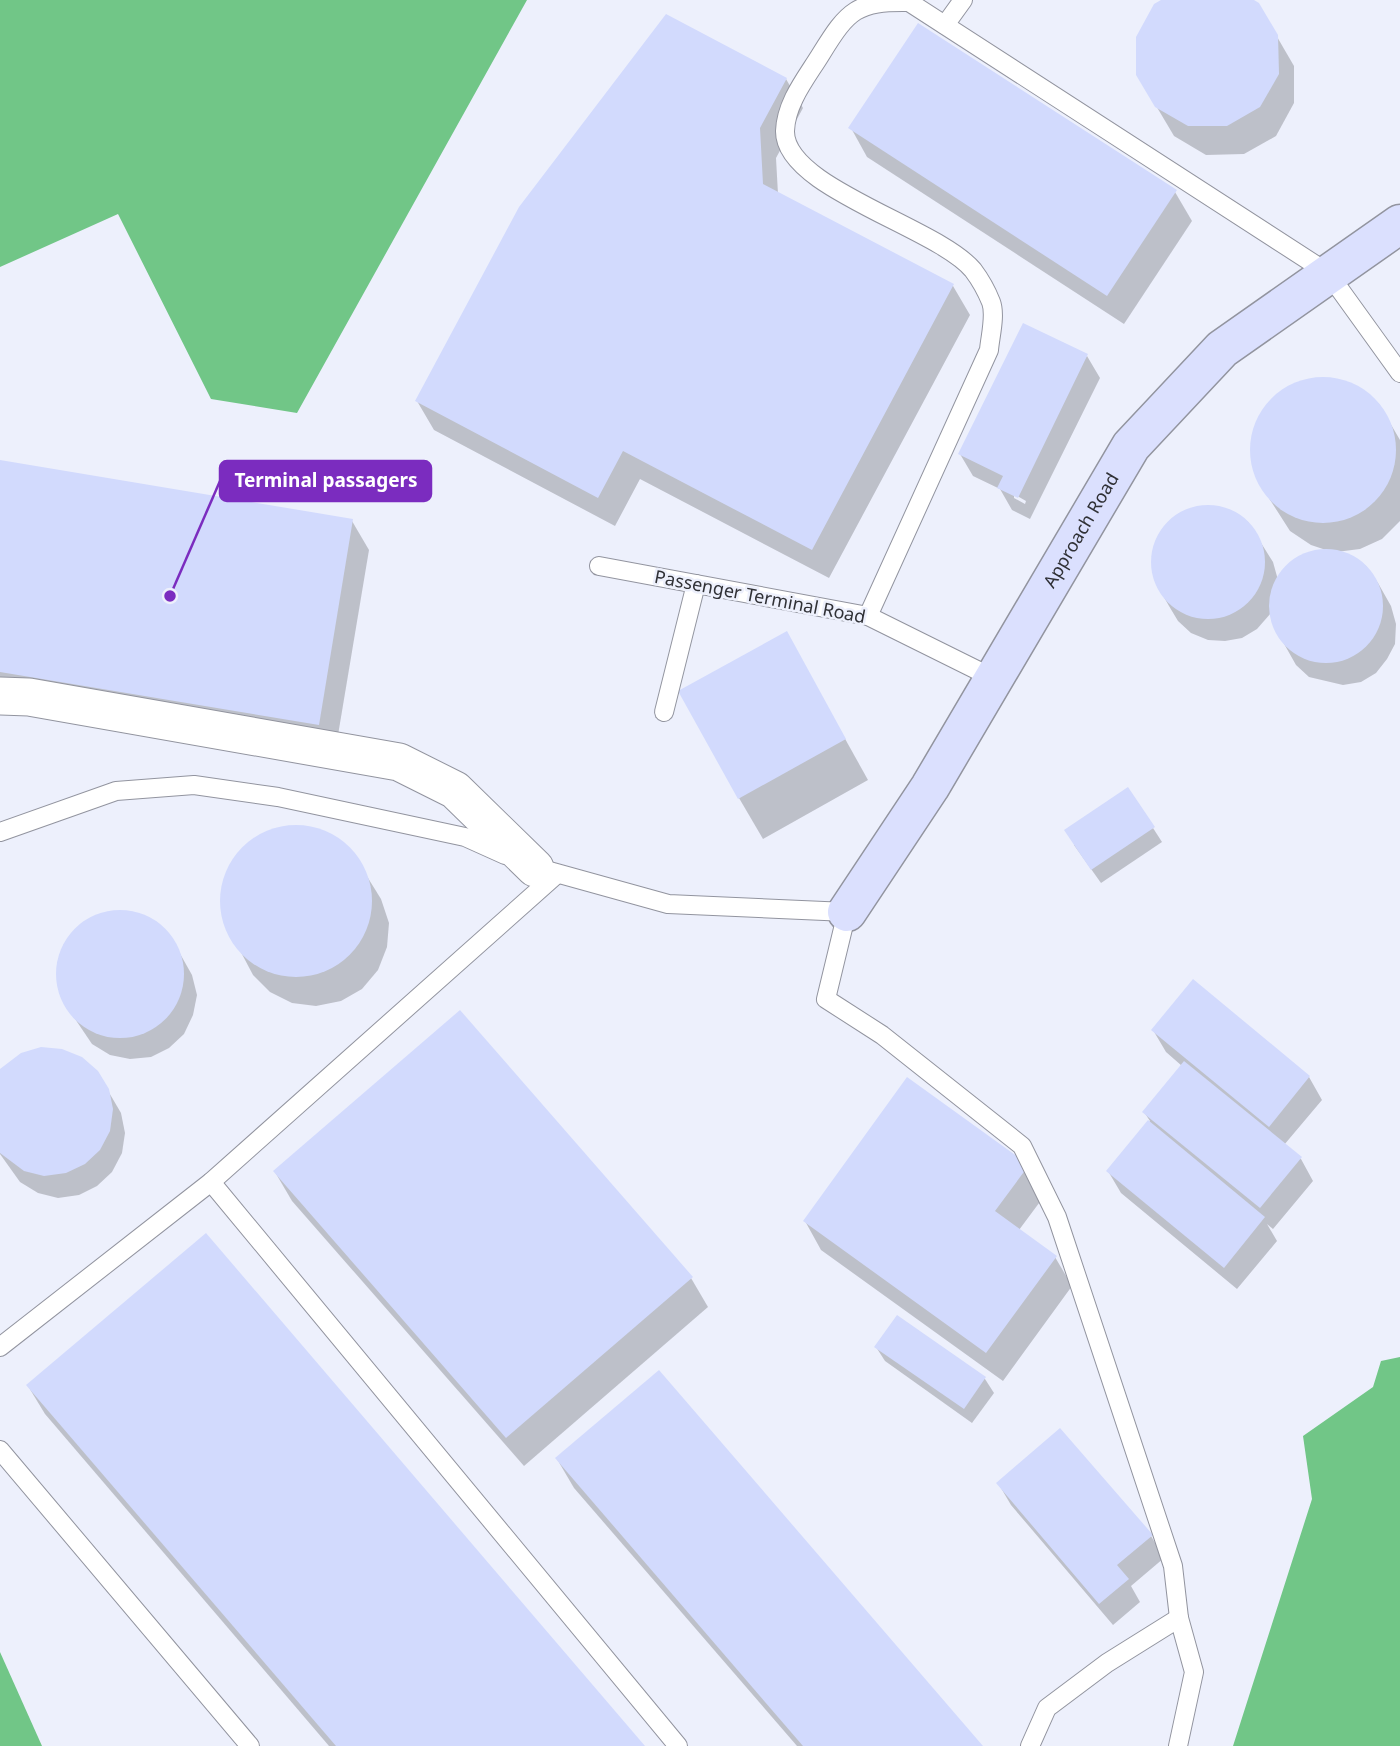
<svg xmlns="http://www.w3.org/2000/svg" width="1400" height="1746" font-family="'Noto Sans',sans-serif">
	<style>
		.water { fill: #71c687 }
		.shadow { fill: #0003; fill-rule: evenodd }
		.building { fill: #d2dafd }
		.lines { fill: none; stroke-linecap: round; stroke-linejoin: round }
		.lane-casing { stroke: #92949f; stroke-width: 20 }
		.street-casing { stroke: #92949f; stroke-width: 39 }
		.secondary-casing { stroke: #92949f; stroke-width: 41 }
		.lane { stroke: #fff; stroke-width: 18 }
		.street { stroke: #fff; stroke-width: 37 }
		.secondary { stroke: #dbe0fe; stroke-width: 38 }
		.labels { text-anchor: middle; stroke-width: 5; stroke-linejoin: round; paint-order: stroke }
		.street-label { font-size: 18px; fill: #303136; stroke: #edf0fc }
		.leader { fill: none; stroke: #7b2cbf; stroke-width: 2.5 }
		.callout-dot { fill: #7b2cbf; stroke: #edf0fc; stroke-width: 2.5 }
		.callout { fill: #7b2cbf; stroke: #7b2cbf; stroke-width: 2.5 }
		.callout-label { font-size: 19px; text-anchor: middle; font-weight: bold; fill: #fff }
	</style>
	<rect width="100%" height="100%" fill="#edf0fc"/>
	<g class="water">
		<path d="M0,0H527L297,413L211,399L118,214L0,267Z"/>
		<path d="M1400,1357V1746H1233L1312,1499L1303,1436L1373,1387L1381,1361Z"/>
		<path d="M0,1652L42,1746H0Z"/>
	</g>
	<g class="shadow">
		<path d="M1164,0H1250L1258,4L1294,66V103L1276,136L1244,154L1206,155L1174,136L1155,104Z"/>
		<path d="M786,79L803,108L776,158L778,194L953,286L970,315L829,578L640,479L615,526L434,430L417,401Z"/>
		<path d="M851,128L1175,192L1192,221L1124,324L867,157Z"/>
		<path d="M1087,356L1100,378L1030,519L1012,510L1000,489L973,476L960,454ZM1014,494L1026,501L1025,504L1014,498Z"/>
		<path d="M1319,379L1342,381L1362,389L1379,404L1400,440V521L1382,539L1360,549L1336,552L1350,555L1366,566L1378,583L1391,606L1396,624L1395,644L1387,659L1376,673L1361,682L1343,685L1309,677L1296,665L1274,626L1271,613L1257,629L1242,638L1225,641L1208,640L1191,633L1178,621L1169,606L1156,583L1152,565L1154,548L1162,530L1176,516L1194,508L1213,506L1232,511L1248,522L1273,562L1278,580L1294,560L1311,552L1329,551L1311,545L1290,531L1258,481L1251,457L1253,432L1263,411L1278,394L1297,383Z"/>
		<path d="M0,462L352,521L369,550L335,753L0,698Z"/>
		<path d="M809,674L868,780L763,839L739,798Z"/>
		<path d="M306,827L330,834L350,849L381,899L389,923L387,947L378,970L362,989L341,1001L316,1006L292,1003L270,992L253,975L225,922L221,898L227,874L239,853L259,837L281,828Z"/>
		<path d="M1153,828L1162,842L1101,883L1074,845Z"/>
		<path d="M114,911L134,912L153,921L169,934L192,975L197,995L193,1015L184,1034L169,1048L151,1057L130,1059L110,1055L92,1044L65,1004L58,985V964L64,944L77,928L94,917Z"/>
		<path d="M1193,982L1309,1077L1322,1100L1284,1145L1301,1159L1313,1181L1273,1229L1267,1224L1277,1241L1237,1289L1121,1193L1108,1171L1150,1121L1144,1112L1182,1066L1166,1052L1153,1030Z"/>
		<path d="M0,1072H97L121,1113L125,1133L122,1153L112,1172L97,1186L79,1195L58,1198L38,1193L20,1182L0,1154Z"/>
		<path d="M1028,1166L1045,1195L1019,1230L1055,1257L1072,1286L1003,1381L821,1250L805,1221Z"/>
		<path d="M275,1172L691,1278L708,1307L524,1466L292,1201Z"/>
		<path d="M897,1317L985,1379L994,1393L972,1423L885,1361L876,1347Z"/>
		<path d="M28,1386L643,1746H329L45,1414Z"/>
		<path d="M557,1459L980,1746H797L574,1488Z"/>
		<path d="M998,1483L1151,1536L1164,1558L1131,1586L1140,1602L1113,1625L1011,1505Z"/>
	</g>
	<g class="building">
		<path d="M1161,0H1254L1259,3L1278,35L1279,74L1260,107L1227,126H1188L1155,107L1136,75V37L1154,4Z"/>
		<path d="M666,14L787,78L760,128L763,184L954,284L812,550L623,451L598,498L415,401L519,207Z"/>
		<path d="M918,23L1177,190L1107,296L848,128Z"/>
		<path d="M1023,323L1088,354L1018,498L997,488L1003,476L958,454Z"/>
		<circle cx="1323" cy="450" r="73"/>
		<path d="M0,460L353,519L319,725L0,672Z"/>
		<circle cx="1208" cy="562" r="57"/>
		<circle cx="1326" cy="606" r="57"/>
		<path d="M787,631L846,739L738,799L678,691Z"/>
		<path d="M1128,787L1155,827L1091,870L1064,830Z"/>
		<circle cx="296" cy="901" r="76"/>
		<circle cx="120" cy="974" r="64"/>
		<path d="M1193,979L1310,1076L1269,1127L1151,1030Z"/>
		<path d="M460,1010L693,1277L506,1438L273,1171Z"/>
		<path d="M41,1047L62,1049L82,1057L98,1071L109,1089L113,1109L110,1131L100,1150L85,1164L66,1173L44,1176L24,1171L0,1153V1069L21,1053Z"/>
		<path d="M1184,1061L1302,1157L1260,1208L1142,1112Z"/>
		<path d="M907,1077L1029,1165L995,1211L1057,1256L986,1353L803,1221Z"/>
		<path d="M1148,1120L1265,1217L1224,1268L1106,1171Z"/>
		<path d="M206,1233L645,1746H336L26,1385Z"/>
		<path d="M897,1315L986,1377L964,1409L874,1347Z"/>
		<path d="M659,1370L983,1746H803L555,1458Z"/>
		<path d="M1060,1428L1153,1535L1117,1565L1129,1579L1099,1604L996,1483Z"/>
	</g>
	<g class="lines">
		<defs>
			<g id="lane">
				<path d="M945,25L963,0"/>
				<path d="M599,566L868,616L993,678"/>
				<path d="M868,616L989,350C990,337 996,315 991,302C987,292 979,278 973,270C937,227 784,188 785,131C786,102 807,77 821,54C848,10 857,1 909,2L1328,273L1400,373"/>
				<path d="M664,712L696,584"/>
				<path d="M0,832L116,791L194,785L278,797L465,837L505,855"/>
				<path d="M531,866L668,904L847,912L826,999L882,1035L1022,1146L1057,1217L1173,1566L1179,1618L1194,1672L1178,1746"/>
				<path d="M211,1182L678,1746"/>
				<path d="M0,1347L211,1182L557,874"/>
				<path d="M0,1450L250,1746"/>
				<path d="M1030,1746L1047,1708L1107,1663L1179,1618"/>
			</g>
			<path id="street" d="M0,696L29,697L399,762L455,790L535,868"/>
			<g id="secondary">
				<path id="s1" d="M847,912L930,787L1131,446L1222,349L1400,224"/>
			</g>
		</defs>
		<use href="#lane" class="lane-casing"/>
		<use href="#street" class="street-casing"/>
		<use href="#secondary" class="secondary-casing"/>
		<use href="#lane" class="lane"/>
		<use href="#street" class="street"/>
		<use href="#secondary" class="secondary"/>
	</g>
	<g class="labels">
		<g class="street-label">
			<text dy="6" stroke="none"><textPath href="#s1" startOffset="448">Approach Road</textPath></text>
			<text transform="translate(760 597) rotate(11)" y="6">Passenger Terminal Road</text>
		</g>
	</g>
	<path class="leader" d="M170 596L220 481"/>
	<circle class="callout-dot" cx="170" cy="596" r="7"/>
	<rect class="callout" x="220" y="461" width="211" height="40" rx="7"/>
	<g class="callout-label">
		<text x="326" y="487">Terminal passagers</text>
	</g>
</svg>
